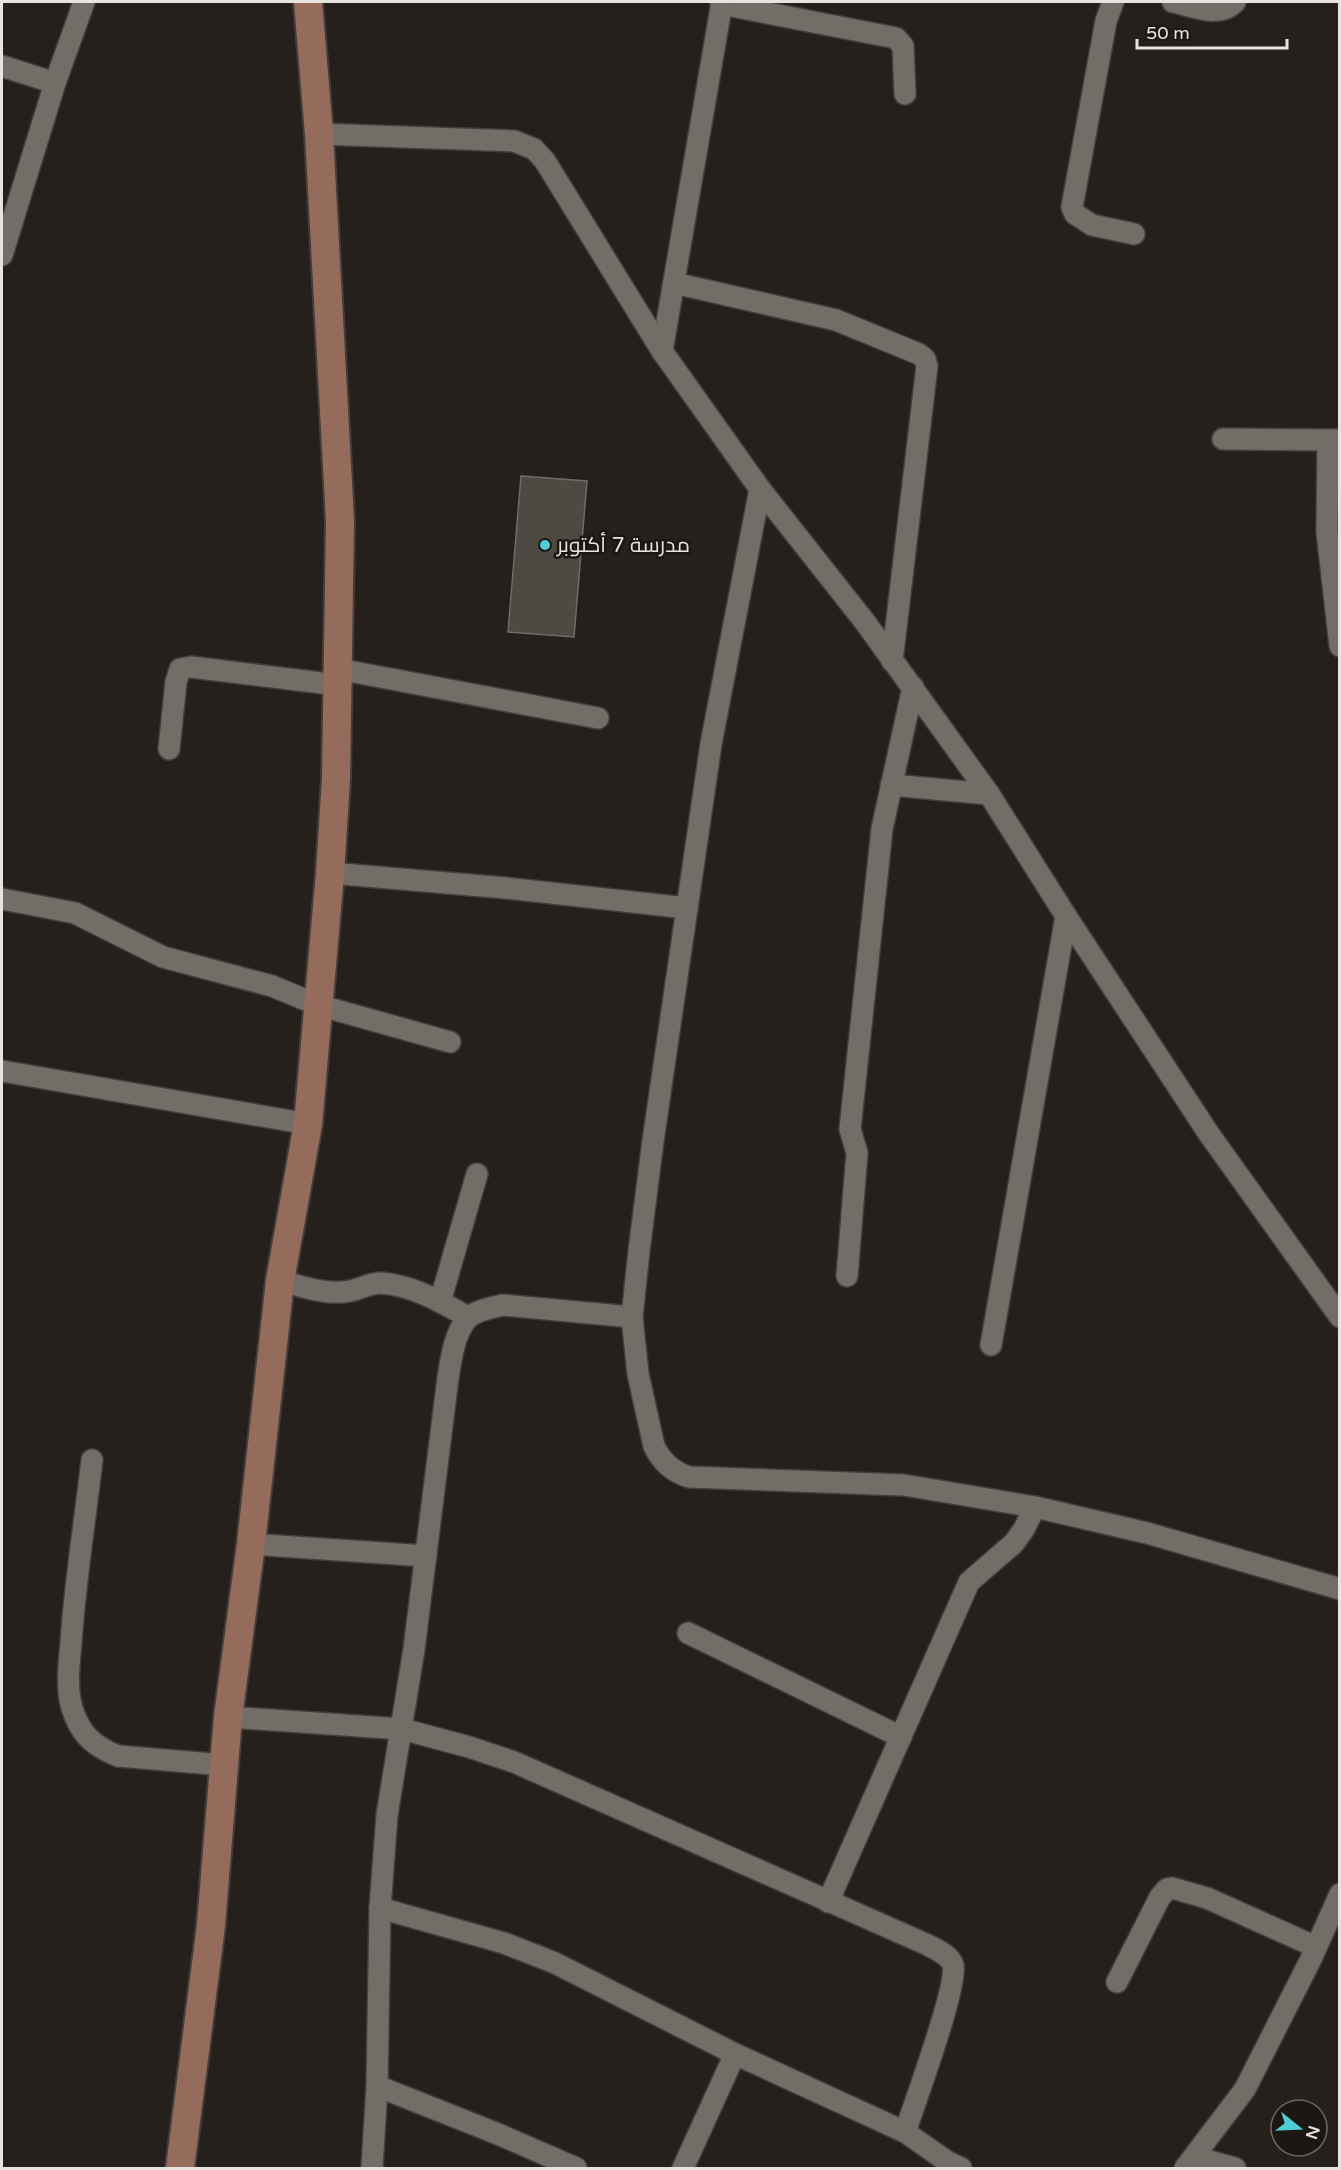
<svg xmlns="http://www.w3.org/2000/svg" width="1341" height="2170" font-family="'Varela Round',Cairo,sans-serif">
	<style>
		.building { fill: #4c4a43; stroke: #6f6d65; stroke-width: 1.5 }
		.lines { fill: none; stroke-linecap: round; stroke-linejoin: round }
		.street-casing { stroke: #423e3a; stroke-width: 24 }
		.secondary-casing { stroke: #423e3a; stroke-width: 32 }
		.street { stroke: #736d67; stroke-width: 21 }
		.secondary { stroke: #956c5c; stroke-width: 28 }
		.poi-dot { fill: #51ccd3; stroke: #1b1712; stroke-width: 2 }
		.labels { text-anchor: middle; stroke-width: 5; stroke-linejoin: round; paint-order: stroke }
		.poi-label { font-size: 21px; fill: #e7e4e0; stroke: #1b1712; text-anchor: start }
	</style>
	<rect width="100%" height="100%" fill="#25201b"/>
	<path class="building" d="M521,476L587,481L574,637L508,632Z"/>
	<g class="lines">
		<defs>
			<g id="street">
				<path d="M1113,2L1106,21L1072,207L1075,214L1092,225L1134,234"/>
				<path d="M1173,2C1193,6 1219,19 1235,2"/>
				<path d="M721,4L896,38L903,46L905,94"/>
				<path d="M2,66L55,83"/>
				<path d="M319,134L514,141L534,149L545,161L662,351L760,489L865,622L989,794L1066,916L1209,1134L1340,1317"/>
				<path d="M2,255L55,83L84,2"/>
				<path d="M674,283L836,320L919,354L925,359L927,366L892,661"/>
				<path d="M662,351L722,2"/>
				<path d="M1223,439L1340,440"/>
				<path d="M1328,440L1327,532L1340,646"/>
				<path d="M760,489L711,744L653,1141L639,1251L632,1317L638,1374L654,1446C661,1461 673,1472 689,1477L904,1485L1035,1507L1147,1533L1340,1589"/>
				<path d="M338,669L598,718"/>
				<path d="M169,749L176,682L180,669L191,667L338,685"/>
				<path d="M891,785L989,794"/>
				<path d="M330,873L506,888L687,908"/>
				<path d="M2,899L75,913L163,957L272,986L318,1005L450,1042"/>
				<path d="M2,1071L308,1124"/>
				<path d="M847,1276L857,1153L850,1129L882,829L913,687"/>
				<path d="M280,1281C302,1286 327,1296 350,1291C361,1289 369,1283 381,1283C412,1285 441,1302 468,1317"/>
				<path d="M440,1302L477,1174"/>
				<path d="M991,1345L1066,916"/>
				<path d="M92,1460C85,1521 75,1582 71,1643C69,1664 66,1688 72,1708C80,1734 93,1746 118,1756L224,1765"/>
				<path d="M251,1544L426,1556"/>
				<path d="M688,1633L901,1737"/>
				<path d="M228,1717L402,1729L469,1747L514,1762L928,1945C937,1950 950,1955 953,1965C958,1986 914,2105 905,2132"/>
				<path d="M828,1902L969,1582L1014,1543L1024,1529L1035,1507"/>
				<path d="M380,1908L504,1943L555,1963L735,2054L905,2132L948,2162L961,2168"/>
				<path d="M1117,1982L1160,1897L1167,1889L1172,1888L1207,1898L1316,1947"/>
				<path d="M377,2086L498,2134L576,2168"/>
				<path d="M1195,2157L1235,2168"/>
				<path d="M372,2168L377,2086L380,1908L387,1815L414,1649L448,1378C451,1360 454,1334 467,1319C475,1310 492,1308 503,1305L632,1317"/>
				<path d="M683,2168L735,2054"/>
				<path d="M1185,2168L1245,2089L1311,1959L1340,1894"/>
			</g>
			<path id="secondary" d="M180,2168L211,1925L228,1717L251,1544L280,1281L308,1124L330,873L336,779L340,521L319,134L308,2"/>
		</defs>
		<use href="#street" class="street-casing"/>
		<use href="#secondary" class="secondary-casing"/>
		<use href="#street" class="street"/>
		<use href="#secondary" class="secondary"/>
	</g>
	<circle class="poi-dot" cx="545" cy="545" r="6"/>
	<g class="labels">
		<g class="poi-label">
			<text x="557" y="552">مدرسة 7 أكتوبر</text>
		</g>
	</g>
	<rect width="1341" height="2170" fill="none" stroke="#e7e4e0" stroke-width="6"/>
	<g transform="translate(1299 2128) rotate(108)"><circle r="28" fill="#1b1712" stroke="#6d6964" stroke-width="1.5"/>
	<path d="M0-4.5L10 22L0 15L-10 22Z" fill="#51ccd3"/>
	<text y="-9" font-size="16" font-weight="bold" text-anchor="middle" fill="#e7e4e0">N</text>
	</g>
	<path d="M1137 39v9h150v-9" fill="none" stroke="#e7e4e0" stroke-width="3"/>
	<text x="1146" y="39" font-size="18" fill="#e7e4e0" stroke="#1b1712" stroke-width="4.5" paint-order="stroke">50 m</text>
</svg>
